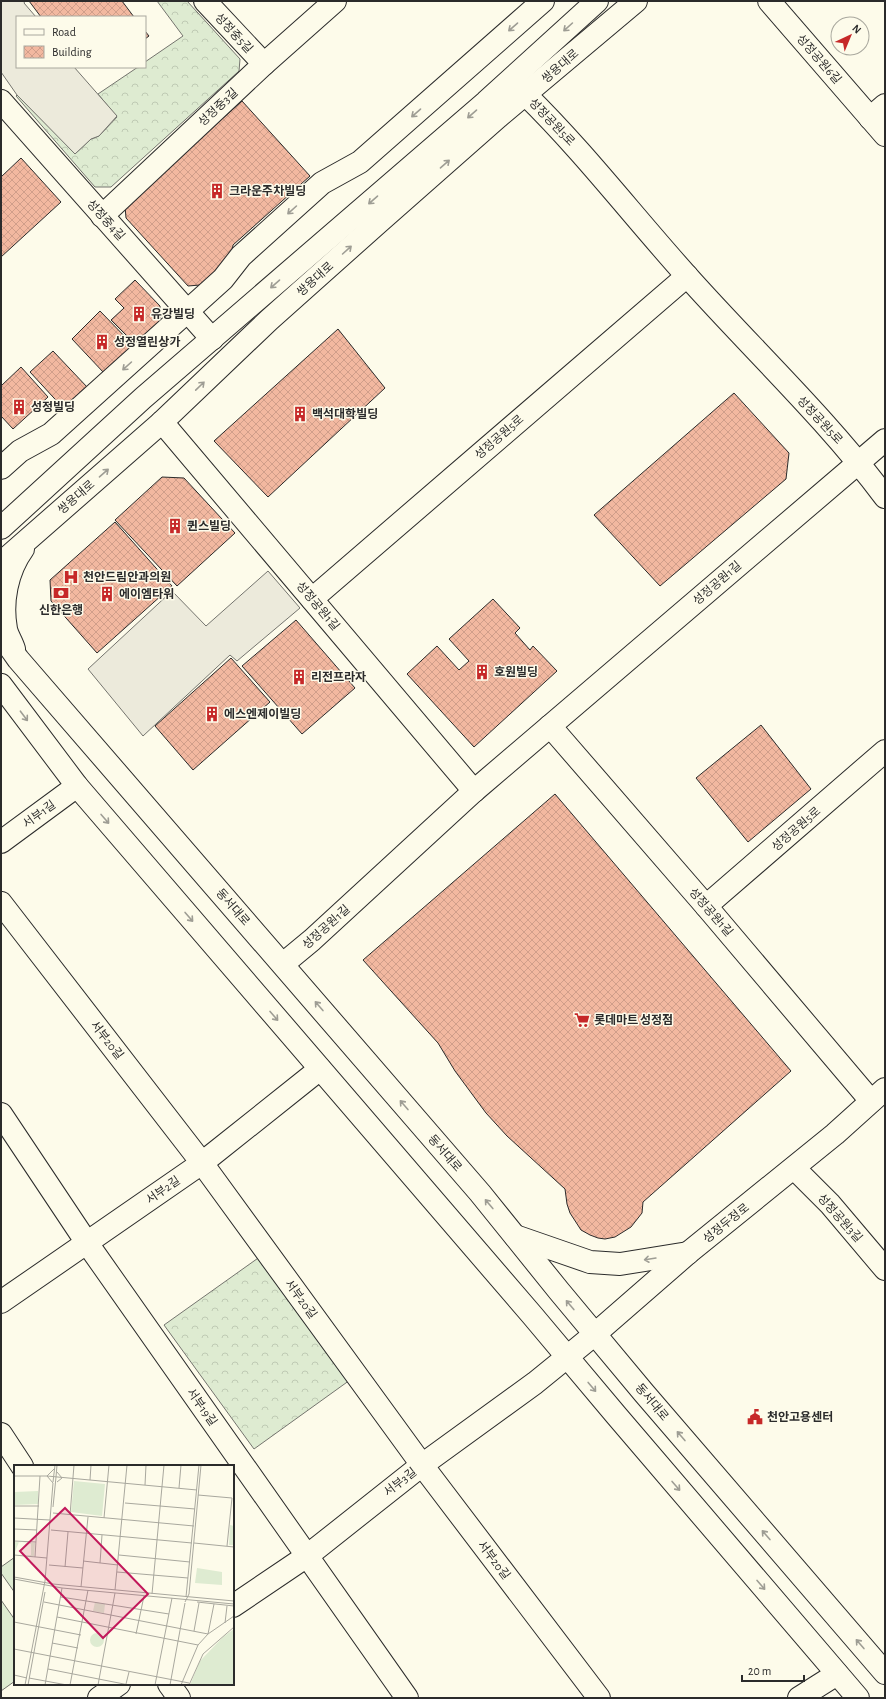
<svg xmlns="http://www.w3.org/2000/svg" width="886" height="1699" font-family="'Alegreya Sans','Noto Sans KR',sans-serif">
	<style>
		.grass { fill: #deebd1; stroke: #74746e }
		.forest { fill: url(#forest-crowns); stroke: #74746e }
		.parking { fill: #eceadb; stroke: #74746e }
		.building { fill: url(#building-cross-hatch); stroke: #2b2b2b }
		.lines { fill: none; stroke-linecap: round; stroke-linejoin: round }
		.minor-casing { stroke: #2b2b2b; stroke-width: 24 }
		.major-casing { stroke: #2b2b2b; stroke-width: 24 }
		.minor { stroke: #fdfbea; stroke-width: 22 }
		.major { stroke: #fdfbea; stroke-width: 22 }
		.oneway { stroke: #9e9d94 }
		.labels { text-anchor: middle; stroke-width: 3; stroke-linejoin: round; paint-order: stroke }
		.street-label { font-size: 12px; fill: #2b2b2b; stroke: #fdfbea }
		.poi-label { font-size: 12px; font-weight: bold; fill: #2b2b2b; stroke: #fdfbea; text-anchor: start }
		.inset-road { fill: none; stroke: #a9a89e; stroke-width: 1 }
		.view { fill: #c2185b; fill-opacity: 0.15; stroke: #c2185b; stroke-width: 2 }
		.inset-edge { fill: none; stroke: #2b2b2b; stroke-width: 2 }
	</style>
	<defs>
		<pattern id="forest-crowns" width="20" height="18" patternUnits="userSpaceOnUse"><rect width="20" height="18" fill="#deebd1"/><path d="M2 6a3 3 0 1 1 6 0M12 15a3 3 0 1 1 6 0" fill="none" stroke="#bfcab4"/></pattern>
		<pattern id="building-cross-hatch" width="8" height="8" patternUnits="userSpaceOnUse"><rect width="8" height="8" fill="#f2b8a0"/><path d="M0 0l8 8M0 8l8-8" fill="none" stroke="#d09e8a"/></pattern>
	</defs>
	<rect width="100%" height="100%" fill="#fdfbea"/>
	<g class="grass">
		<path d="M15,1557V1593L1,1573V1567Z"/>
		<path d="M1,1600L15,1620V1681L1,1691Z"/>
	</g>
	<g class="forest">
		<path d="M157,1H187L240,59L239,71L111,187H95L16,96L17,95L76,153L91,139L99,136L117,117L98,94L138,67H145V62L183,36Z"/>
		<path d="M261,1256L350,1380L254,1449L164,1325Z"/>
	</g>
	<g class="parking">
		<path d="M1,1H25L24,3L36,17H17V67H74L117,116L99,136L91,139L75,154L17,95L1,72Z"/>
		<path d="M268,571L300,608L237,661L230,655L143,736L88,669L172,591L206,626Z"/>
	</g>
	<g class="building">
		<path d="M29,1H122L134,17H41Z"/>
		<path d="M145,31L149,36L145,39Z"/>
		<path d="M242,101L310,176L233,245L231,257L200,285L188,286L126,218L125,206Z"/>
		<path d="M21,158L61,202L1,257V177Z"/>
		<path d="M135,280L160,306V321L135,344L111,320L124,308L115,299Z"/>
		<path d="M100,311L133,345L104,373L72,339Z"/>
		<path d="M338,329L385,388L268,497L214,441Z"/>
		<path d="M53,351L88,388L65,410L30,372Z"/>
		<path d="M21,367L48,397L13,429L1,416V386Z"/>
		<path d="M734,393L789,453L786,479L660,586L594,515Z"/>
		<path d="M162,477L184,478L235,533L177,586L115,520Z"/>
		<path d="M115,522L172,586L97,653L51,601L50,580Z"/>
		<path d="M493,599L520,628L515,633L530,650L533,646L557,671L474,747L407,674L437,646L459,670L469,661L449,639Z"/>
		<path d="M296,620L355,688L302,734L242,666Z"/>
		<path d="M231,658L270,702L193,770L155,726Z"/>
		<path d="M761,725L811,789L748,842L696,778Z"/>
		<path d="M555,794L791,1071L643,1202L642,1213L631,1227L615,1237L605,1239L598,1238L590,1235L581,1230L570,1213L567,1204L565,1189L507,1136L486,1113L455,1071L438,1043L363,960Z"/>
	</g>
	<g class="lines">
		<defs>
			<g id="minor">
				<path d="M205,1L264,64"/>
				<path d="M769,1L885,135"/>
				<path d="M526,95C584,152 633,216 687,276C753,350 826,418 885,497"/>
				<path d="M1,101L212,339"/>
				<path d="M870,118L885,105"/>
				<path d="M102,216L264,64L335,1"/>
				<path d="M162,422L474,791"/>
				<path d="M1,468L20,451L51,434L223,279L241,256L322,183L360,162L543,1"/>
				<path d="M312,599L687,276"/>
				<path d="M550,726L706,906L871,1101"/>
				<path d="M1,842L77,786"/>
				<path d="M1,903L202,1163L422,1465L599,1698"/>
				<path d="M706,906L885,751"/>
				<path d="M283,964L312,940L474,791L885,440"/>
				<path d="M1,1114L87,1243L407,1698"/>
				<path d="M794,1168L830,1204L885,1269"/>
				<path d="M515,1236L590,1262L620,1264L688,1253"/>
				<path d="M1,1302L202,1163L320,1069"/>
				<path d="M595,1334L688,1253L835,1134L885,1089"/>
				<path d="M1,1434L22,1466"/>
				<path d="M233,1606L307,1556L422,1465L535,1383L567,1357"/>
				<path d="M169,1684L179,1698"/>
				<path d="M99,1698L119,1684"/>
				<path d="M799,1698L837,1674"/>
			</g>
			<g id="major">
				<path d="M1,528L143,398L486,102L597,1"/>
				<path d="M1,563L162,422L269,320L380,221L498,117L636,1"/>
				<path d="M1,635L18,659L480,1193L559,1291L644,1393L885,1673"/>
				<path d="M14,649C12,642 7,635 6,629C1,602 7,571 23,549"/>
				<path d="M1,685L77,786L532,1315L616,1415L858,1698"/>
				<path d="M567,1357L595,1334"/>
			</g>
		</defs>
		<use href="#minor" class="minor-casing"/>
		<use href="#major" class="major-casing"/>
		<use href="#minor" class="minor"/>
		<use href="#major" class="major"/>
	</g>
	<defs><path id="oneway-shaft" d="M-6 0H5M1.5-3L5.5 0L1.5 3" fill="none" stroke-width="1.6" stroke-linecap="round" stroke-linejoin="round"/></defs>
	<g class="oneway">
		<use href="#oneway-shaft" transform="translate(513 27) rotate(139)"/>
		<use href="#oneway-shaft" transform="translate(568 27) rotate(138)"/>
		<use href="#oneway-shaft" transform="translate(416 113) rotate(139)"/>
		<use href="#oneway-shaft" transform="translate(472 114) rotate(139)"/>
		<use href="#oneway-shaft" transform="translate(445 164) rotate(-41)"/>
		<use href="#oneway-shaft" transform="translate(373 200) rotate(139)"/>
		<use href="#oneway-shaft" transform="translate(292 210) rotate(138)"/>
		<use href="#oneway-shaft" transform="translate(347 250) rotate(-42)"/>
		<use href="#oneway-shaft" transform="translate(275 284) rotate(139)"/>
		<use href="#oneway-shaft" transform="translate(127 366) rotate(138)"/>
		<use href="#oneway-shaft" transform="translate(200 386) rotate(-44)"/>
		<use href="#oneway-shaft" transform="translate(104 473) rotate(-41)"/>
		<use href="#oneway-shaft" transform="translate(24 716) rotate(53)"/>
		<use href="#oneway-shaft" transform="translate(105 819) rotate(49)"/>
		<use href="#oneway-shaft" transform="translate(189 917) rotate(49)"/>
		<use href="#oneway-shaft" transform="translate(319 1006) rotate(-131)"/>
		<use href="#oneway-shaft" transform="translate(274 1016) rotate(49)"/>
		<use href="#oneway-shaft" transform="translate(404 1105) rotate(-131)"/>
		<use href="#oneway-shaft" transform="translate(489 1204) rotate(-130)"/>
		<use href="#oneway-shaft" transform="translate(650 1259) rotate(171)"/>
		<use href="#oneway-shaft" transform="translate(570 1305) rotate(-130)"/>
		<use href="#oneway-shaft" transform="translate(592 1387) rotate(50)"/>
		<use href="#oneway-shaft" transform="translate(681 1436) rotate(-131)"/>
		<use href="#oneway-shaft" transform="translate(676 1486) rotate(49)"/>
		<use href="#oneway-shaft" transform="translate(766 1535) rotate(-131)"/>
		<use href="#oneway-shaft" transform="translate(761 1585) rotate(49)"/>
		<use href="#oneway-shaft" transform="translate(860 1644) rotate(-131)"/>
	</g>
	<defs>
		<symbol id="building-bare" viewBox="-9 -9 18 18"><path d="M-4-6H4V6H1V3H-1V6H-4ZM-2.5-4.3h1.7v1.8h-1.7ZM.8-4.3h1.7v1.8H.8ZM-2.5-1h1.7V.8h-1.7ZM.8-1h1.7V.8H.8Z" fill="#c62828" stroke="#fdfbea" stroke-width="2.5" paint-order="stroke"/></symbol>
		<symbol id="hospital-bare" viewBox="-9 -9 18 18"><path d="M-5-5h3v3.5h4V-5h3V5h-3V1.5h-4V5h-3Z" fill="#c62828" stroke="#fdfbea" stroke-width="2.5" paint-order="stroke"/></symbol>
		<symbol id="bank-bare" viewBox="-9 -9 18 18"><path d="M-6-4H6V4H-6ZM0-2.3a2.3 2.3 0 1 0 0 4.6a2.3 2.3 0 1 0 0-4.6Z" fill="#c62828" stroke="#fdfbea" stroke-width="2.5" paint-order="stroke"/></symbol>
		<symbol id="supermarket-bare" viewBox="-9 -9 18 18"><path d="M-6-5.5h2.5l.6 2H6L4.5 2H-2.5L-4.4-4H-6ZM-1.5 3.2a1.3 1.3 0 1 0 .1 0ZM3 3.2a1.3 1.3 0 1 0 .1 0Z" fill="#c62828" stroke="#fdfbea" stroke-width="2.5" paint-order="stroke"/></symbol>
		<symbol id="civic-bare" viewBox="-9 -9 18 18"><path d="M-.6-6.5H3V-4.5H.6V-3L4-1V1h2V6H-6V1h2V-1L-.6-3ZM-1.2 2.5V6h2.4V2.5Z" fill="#c62828" stroke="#fdfbea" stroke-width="2.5" paint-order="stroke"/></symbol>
	</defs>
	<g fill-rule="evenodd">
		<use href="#building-bare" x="206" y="180" width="22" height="22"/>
		<use href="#building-bare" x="128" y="303" width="22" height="22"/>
		<use href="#building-bare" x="91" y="331" width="22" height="22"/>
		<use href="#building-bare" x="8" y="396" width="22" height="22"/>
		<use href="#building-bare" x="289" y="403" width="22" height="22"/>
		<use href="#building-bare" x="164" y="515" width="22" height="22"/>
		<use href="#hospital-bare" x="60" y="566" width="22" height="22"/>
		<use href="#bank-bare" x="50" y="582" width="22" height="22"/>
		<use href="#building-bare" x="96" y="583" width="22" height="22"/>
		<use href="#building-bare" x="471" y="661" width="22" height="22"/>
		<use href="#building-bare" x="288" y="666" width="22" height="22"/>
		<use href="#building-bare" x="201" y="703" width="22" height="22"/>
		<use href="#supermarket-bare" x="571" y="1009" width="22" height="22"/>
		<use href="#civic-bare" x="744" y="1406" width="22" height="22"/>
	</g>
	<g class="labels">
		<g class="street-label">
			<text transform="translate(234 33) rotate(47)" y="4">성정중5길</text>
			<text transform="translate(819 59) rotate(49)" y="4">성정공원6길</text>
			<text transform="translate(560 66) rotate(-41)" y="4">쌍용대로</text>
			<text transform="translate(218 107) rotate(-43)" y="4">성정중3길</text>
			<text transform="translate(552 122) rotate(46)" y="4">성정공원5로</text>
			<text transform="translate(106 220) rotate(48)" y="4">성정중4길</text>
			<text transform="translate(315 279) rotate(-42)" y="4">쌍용대로</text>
			<text transform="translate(820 420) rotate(47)" y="4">성정공원5로</text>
			<text transform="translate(499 437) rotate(-41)" y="4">성정공원5로</text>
			<text transform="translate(76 497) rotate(-41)" y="4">쌍용대로</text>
			<text transform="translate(717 583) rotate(-41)" y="4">성정공원1길</text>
			<text transform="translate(318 606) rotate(50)" y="4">성정공원1길</text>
			<text transform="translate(39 814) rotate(-36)" y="4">서부1길</text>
			<text transform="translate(796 829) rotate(-41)" y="4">성정공원5로</text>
			<text transform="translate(233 907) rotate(49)" y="4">동서대로</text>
			<text transform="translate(711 912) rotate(49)" y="4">성정공원1길</text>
			<text transform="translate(326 927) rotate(-42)" y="4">성정공원1길</text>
			<text transform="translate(107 1040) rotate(52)" y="4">서부20길</text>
			<text transform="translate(445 1153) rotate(49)" y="4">동서대로</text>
			<text transform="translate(163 1190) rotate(-35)" y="4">서부2길</text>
			<text transform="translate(840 1218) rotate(48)" y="4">성정공원3길</text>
			<text transform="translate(726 1223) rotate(-39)" y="4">성정두정로</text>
			<text transform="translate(301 1299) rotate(54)" y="4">서부20길</text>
			<text transform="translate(652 1402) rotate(50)" y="4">동서대로</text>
			<text transform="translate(202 1407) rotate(55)" y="4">서부19길</text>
			<text transform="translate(400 1482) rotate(-38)" y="4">서부3길</text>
			<text transform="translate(494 1560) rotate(53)" y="4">서부20길</text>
		</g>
		<g class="poi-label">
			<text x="229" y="195">크라운주차빌딩</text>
			<text x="151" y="318">유강빌딩</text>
			<text x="114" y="346">성정열린상가</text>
			<text x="31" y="411">성정빌딩</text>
			<text x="312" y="418">백석대학빌딩</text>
			<text x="187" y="530">퀸스빌딩</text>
			<text x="83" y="581">천안드림안과의원</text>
			<text x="119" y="598">에이엠타워</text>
			<text x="61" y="614" text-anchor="middle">신한은행</text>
			<text x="494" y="676">호원빌딩</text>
			<text x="311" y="681">리전프라자</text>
			<text x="224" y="718">에스엔제이빌딩</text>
			<text x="594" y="1024">롯데마트 성정점</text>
			<text x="767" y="1421">천안고용센터</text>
		</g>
	</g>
	<g transform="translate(14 1465)">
		<rect width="220" height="220" fill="#fdfbea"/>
		<path d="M24,26V39L0,40L1,27ZM183,103L208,107V120L181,118ZM220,164V220H176L186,196L209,172ZM76 175a7 7 0 1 1 14 0a7 7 0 1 1-14 0Z" fill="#deebd1"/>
		<path d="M60,16L91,19L88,51L57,47ZM216,60L220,61V80H215ZM0,77L21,78L20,91H11L17,90V79L5,77L0,89ZM81,137L91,139L90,148L79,146Z" fill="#deebd1"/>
		<path class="inset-road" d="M0,11H33L183,25M42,12L43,0M76,15L77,0M39,17L41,0M43,17L48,13L43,7M131,20L132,0M165,23L167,0M184,30L218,33L213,81M111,38L181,44M0,41H25M39,42L42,12M39,48L180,61M56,50L60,0M0,53L36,55M90,53L95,0M0,64L23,65M37,65L178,78M0,76L22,77M180,78L220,82M0,90L33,93M105,90L176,97M21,92L26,11M69,96L104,100M86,98L88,70M35,100L69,103M51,102L54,67M103,107L174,113M0,112L39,119L220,136M0,114L48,123L220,139M67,122L74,52M101,125L113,0M138,129L150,0M47,132L155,149M172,132L185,0M30,137L194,169L200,139M171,137L175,129L187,0M183,137L220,141M43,152L184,180M0,157L67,170M211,158L213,141M180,166L185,138M122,169L130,131M38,178L64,183M0,184L175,218M34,204L115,220M0,210L13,213M15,213L53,220M112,219L115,207M11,220L31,116L39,18L33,11L41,3M14,220L31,127M31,220L48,123M56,220L74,125M84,220L101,128M141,220L158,133M156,220L171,138M167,220L184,180L194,169L220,151M175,220L189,189L220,162"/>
		<path class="view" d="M51,43L134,129L89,173L6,86Z"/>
		<rect width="220" height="220" class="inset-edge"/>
	</g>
	<rect width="886" height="1699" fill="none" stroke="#2b2b2b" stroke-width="4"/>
	<rect x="16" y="16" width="130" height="52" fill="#fdfbea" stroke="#a9a89e"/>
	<rect x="24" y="29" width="20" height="6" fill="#fdfbea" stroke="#a9a89e"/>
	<text x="52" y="36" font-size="12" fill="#2b2b2b">Road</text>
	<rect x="24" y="46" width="20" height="12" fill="url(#building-cross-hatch)" stroke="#a9a89e"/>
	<text x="52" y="56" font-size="12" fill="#2b2b2b">Building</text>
	<g transform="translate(850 36) rotate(44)"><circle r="19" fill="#fdfbea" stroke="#a9a89e"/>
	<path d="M0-3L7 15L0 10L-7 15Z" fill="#c62828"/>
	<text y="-6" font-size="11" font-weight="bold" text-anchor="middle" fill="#2b2b2b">N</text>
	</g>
	<path d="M742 1675v6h62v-6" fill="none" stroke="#2b2b2b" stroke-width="2"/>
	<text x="748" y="1675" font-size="12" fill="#2b2b2b" stroke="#fdfbea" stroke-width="3" paint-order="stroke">20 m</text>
</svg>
